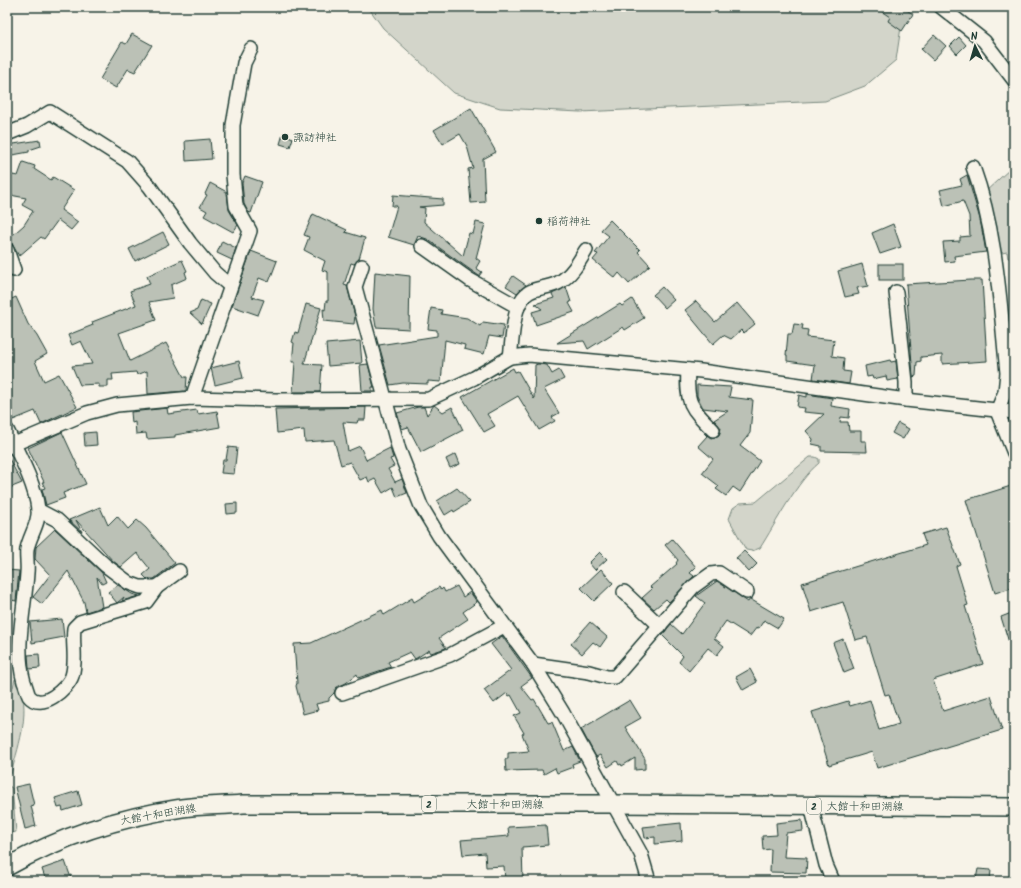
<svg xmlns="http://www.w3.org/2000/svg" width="1021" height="888" font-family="Kalam,'Klee One',sans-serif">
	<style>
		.green { fill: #d3d5ca; stroke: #79897f }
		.building { fill: #bbc1b6; stroke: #1f3d34 }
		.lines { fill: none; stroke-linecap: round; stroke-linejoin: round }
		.minor-casing { stroke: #1f3d34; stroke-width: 16 }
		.major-casing { stroke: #1f3d34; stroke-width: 20 }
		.minor { stroke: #f7f3e8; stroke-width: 13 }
		.major { stroke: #f7f3e8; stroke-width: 17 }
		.poi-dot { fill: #1f3d34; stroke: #f7f3e8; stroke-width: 1.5 }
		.labels { text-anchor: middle; stroke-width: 4; stroke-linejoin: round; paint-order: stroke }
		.shield { fill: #f7f3e8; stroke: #60746a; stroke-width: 1 }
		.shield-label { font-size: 10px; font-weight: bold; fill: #1f3d34 }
		.poi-label { font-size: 11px; fill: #1f3d34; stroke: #f7f3e8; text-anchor: start }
		.street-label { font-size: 11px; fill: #1f3d34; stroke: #f7f3e8 }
	</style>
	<rect width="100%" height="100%" fill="#f7f3e8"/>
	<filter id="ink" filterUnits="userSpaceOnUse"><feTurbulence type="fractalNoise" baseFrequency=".025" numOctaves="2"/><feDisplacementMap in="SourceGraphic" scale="8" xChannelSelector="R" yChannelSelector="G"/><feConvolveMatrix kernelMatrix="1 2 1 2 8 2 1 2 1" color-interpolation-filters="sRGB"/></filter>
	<g filter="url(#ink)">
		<g class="green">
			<path d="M368,7H904L896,60L865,86L825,101L580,112L500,108L454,93L383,28Z"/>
			<path d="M1012,167H1014V258H1008L1007,252L997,254L985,192Z"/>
			<path d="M810,457H815L819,459V463C797,481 776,523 760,548L752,551L746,550L729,519L733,508L740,503L756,502Z"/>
			<path d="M18,678C31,712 20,740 11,774L7,773V686L13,687L15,679Z"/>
			<path d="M7,785L12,788L16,832L7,834Z"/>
		</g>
		<g class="building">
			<path d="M875,7H902L913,14L902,31L888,21L890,17Z"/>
			<path d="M132,34L152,45L135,72L128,69L116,88L100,79L116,52L122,42L126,44Z"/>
			<path d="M934,35L946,46L933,60L921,49Z"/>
			<path d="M959,37L966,45L957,54L950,46Z"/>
			<path d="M471,108L496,152L483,159L485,202L471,203L468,169L473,168L467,146L460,134L443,144L434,130Z"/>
			<path d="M283,134L293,138L290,147L280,144Z"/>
			<path d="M210,139L212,159L186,161L185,141Z"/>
			<path d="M40,140L41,146L29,150V152L7,156V145Z"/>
			<path d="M23,162L35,166L34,169L51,180L53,177L74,190L61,210L78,222L71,230L58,220L44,239L41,237L19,256L12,244L7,242V240L24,225L33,211L22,205L26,198L10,195L11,193L7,192V174L18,176Z"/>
			<path d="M967,175L980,219L986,252L954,256L955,261L945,262L943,242L960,241V237L970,236L969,216L963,201L944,206L940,190L962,185L960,179Z"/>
			<path d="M245,176L262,182L251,213L248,212L244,204L242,183Z"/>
			<path d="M210,183L227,192L229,210L238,225L233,232L204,216L207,211L200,207L207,195L205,194Z"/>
			<path d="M393,195L443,199V205L419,207L425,208L424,222L463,256L469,233L473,234L476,222L485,224L476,258L480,261L476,268L482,272L479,276L427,239L418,236L414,245L388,237L397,206H392Z"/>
			<path d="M313,214L347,230L345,232L365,238L359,259L354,264L351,263L344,285L347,286L355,316L354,324L324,321L323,309L325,310L326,301H328V272L322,270L325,261L304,250L309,237L304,235Z"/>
			<path d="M610,220L640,250L638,252L650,265L629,284L619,273L615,278L593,260L598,254L595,253L609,236L601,230Z"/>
			<path d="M893,224L901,247L880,254L872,233Z"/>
			<path d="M163,232L169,244L135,261L129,249Z"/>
			<path d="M222,241L236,248L232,260L217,253Z"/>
			<path d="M251,251L277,261L269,282L259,278L252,297L264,300L258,315L232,306Z"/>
			<path d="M182,260L187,271L185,272L187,278L171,285L173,298L149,302L156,320L119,333L130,361L166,343L184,377H187L186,391L148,394L147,371L137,375L136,372L112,374L113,380H108V387H99V384L80,385L72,366L92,364L81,341L72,345L68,335L93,325L92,322L136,305L130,291L150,284L147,276Z"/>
			<path d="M862,264L868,286L857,288L859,294L845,297L838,271Z"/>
			<rect x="879" y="264" width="24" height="16"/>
			<path d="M375,272L410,276L409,329L376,327L373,309Z"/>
			<path d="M513,276L526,285L517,293L506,286Z"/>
			<path d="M971,280H982L987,361L942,364V355L921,357V361L917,362L916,376L913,377L906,284Z"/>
			<path d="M566,287L571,302L569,303L574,312L536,325L532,312L542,309L535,304L554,298L552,294Z"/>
			<path d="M662,287L674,300L665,308L653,295Z"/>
			<path d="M16,297L28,324L37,336L47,354L35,361L44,381L59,374L77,407L41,424L35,411L13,420L7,406V301Z"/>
			<path d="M632,299L644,318L625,330L623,327L588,349L584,341L557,343L620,304L622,306Z"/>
			<path d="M201,300L211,304L202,324L190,313L197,310Z"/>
			<path d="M696,301L715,322L737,303L755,324L744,333L741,330L731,339L723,335L713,344L685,310Z"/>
			<path d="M306,304L321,308L304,364L322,365L320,392H293L295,362H292L294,343L292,342L295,332L298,333Z"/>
			<path d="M431,308L442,310L441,314L467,318L480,326L483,322L504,325L502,338L489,336L484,354L464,349L465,345L445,340L441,382L428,381V384L403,383L390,385L379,345L437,336V330L428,329Z"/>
			<path d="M794,324L803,325L802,329L808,330L807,337L834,340L832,356L844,358L843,371L851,372L849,384L813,379L815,365L787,361V355H786L788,334H792Z"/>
			<path d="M360,341L362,363L328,366L326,344Z"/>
			<path d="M890,360L891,362L896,361L898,379L887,381L886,376L873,379L872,376L867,377L865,366Z"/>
			<path d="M239,361L243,378L215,385L211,368Z"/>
			<path d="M368,364L374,387H372V391H362L360,365Z"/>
			<path d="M538,364L547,365L552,374L559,370L564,379L544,389L559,413L552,417L555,421L539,430L518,396L487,414L495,426L484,432L462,397L513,368L515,372L518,371L534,399L535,365Z"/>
			<path d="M697,385L731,387L729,397L753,400L750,433L740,446L760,461L740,492L733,487L726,496L716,489L719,486L702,473L713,459L698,446L707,436L704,433L711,438L719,435L721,428L714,420L728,411L703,408L697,396Z"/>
			<path d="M807,394L832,398L831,406L850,409L849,418L841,417L840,422H848L849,431H861V441H866L867,452L821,451V446L812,444L813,439L806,431L824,414L804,412L805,408L797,407L799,395L807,397Z"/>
			<path d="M434,405L443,412L452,407L463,430L421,452L408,427L402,429L397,413L418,407H424L427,415Z"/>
			<path d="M366,407L365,420H358L357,423L343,422L348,451L360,446L366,460L390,448L393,458L390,459L394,466L388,469L395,482L402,479L407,493L397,497L393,487L383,493L375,479L369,482L367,477L360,480L350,462L341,465L334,440L305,442L304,430L277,433L275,409Z"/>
			<path d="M167,408L168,414L197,410L198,414L217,411L220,427L175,435V437L147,439L146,433L136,434L135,422L132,423L131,412Z"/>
			<path d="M898,423L909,429L903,439L892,433Z"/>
			<path d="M62,432L86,484L63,493L65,498L46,505L42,489L45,488L42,482H44L28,448Z"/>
			<path d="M96,432L97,445L85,446L84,433Z"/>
			<path d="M228,447L237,448L234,474L221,473L223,460H226Z"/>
			<path d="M456,454L460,464L450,468L446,459Z"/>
			<path d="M7,455L22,483L7,489Z"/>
			<path d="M1014,485V587L995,593L966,500Z"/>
			<path d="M457,488L470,502L454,512L453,510L445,515L437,501Z"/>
			<path d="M237,503V513L227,514L226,504Z"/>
			<path d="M100,507L108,525L117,516L128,529L137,520L146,528L175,563L154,579H147L143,575L150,569L137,553L121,567L113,561L76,520L82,532L69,520Z"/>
			<path d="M946,527L960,564L956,566L968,605L965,606L983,664L933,680L943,711L991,696L1002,730L877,768L872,752L829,765L812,712L848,701L850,706L870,700L879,730L899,724L889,694L885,695L867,637L855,640L843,602L811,612L802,583L926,545L922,534Z"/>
			<path d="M55,529L102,573L106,582L102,584L97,577L102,607L86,612L84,602L68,571L42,604L33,597L50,575L35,559L36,547Z"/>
			<path d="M672,539L696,567L690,573L694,576L669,602L666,599L654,609L642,598L652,589L650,587L677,564L676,563L678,560L665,545Z"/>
			<path d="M744,551L757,564L749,572L736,558Z"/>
			<path d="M600,552L607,559L595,570L589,563Z"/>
			<path d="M601,569L613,583L594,601L581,588Z"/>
			<path d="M7,570L19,571L16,601L7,599Z"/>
			<path d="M717,581L748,602L750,599L784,619L778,628L764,620L759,628L757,627L750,636L726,621L714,638L724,646L717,655L708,648L689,671L679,662L683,656L662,635L671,624L682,634L705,603L696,596Z"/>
			<path d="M118,585L132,594L139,596L122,601L124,597L117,603L108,592Z"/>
			<path d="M457,586L463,597L470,592L477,602L463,612L468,619L439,638L446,648L431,653L429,650L415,659L410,652L388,662L391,667L358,678L357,674L346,683L336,688L334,693L329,698V701L316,704L318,710L303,714L296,686L297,683L294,644L311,643L382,610L384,615L412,598L414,602L439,587L441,590L443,588L445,592Z"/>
			<path d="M1014,612V651L1012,652L1001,617Z"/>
			<path d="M62,619L64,637L32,643L30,622Z"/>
			<path d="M590,622L607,637L600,647L593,642L582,654L571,644Z"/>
			<path d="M502,636L532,678L521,686L532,700L534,699L548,723L552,722L564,751L573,747L580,761L572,764L573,767L557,773L555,768L544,774L542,770L506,771L505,759H508V753L529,751L522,734L524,733L514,716L521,713L511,695L509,696L507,693L494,703L484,690L511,670L491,644Z"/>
			<path d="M843,639L854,669L844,673L833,643Z"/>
			<path d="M39,654L40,668L29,669L28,655Z"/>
			<path d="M750,669L757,682L743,690L736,677Z"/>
			<path d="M630,700L641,718L625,727L645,759V769L635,770V758L622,766L621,764L619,765L617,761L608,767L600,755L596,757L581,729Z"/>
			<path d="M29,784L34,805L31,806L36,826L25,829L15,787Z"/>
			<path d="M78,791L82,805L63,811L62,807L58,808L55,798Z"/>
			<path d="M802,820L803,831L786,833L784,857L807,858L806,873L770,872L771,849L763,850L762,836L777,835L776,823Z"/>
			<path d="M681,823L682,841L655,844V837L645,838L643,827Z"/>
			<path d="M546,825L548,845L522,847L523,881H505L504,866L486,867L485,853L463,855L461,840L509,836L508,827Z"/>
			<path d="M65,861L71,878L62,881H46L42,869Z"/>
			<path d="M978,869L991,870L990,880L976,879Z"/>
		</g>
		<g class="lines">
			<defs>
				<g id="minor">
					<path d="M941,7L984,41L1014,80"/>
					<path d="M7,134L27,126L50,112L127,161L150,187L190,243L215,273L230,286"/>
					<path d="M973,167C997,233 1000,304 1007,373L1005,392L997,411L1014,453"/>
					<path d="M422,246L470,280L518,307"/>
					<path d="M7,250L14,270"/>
					<path d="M362,266L355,287L399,450L421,506L439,536L533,664L563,713L641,854L649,881"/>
					<path d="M896,292L906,382V400"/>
					<path d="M510,357C512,344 513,318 518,307C527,284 542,291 558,283C571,276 579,262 586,250"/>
					<path d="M688,370C686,403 690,407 713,430"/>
					<path d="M192,398L250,231L236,206L233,175V125L244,63L251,49"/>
					<path d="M7,430C18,453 35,483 38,509C40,522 30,535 27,549C26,557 28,565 27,573C25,608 14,647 24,682C26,686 27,692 29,696C41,712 68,688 72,676C77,660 72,644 74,628L80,622L146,602L157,587L179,571"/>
					<path d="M7,447L87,413L117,405L192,398L276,400L429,399L474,378L510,357L529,355L701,371L906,400L1014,412"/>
					<path d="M38,510L57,520L105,565L129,583L140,587H157"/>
					<path d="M624,592L660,626"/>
					<path d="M533,664L589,672L607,677H615L693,587L711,574L719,573L747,592"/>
					<path d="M342,693L450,655L504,626"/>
					<path d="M811,806L826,865L833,881"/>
				</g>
				<path id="major" d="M7,867C61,836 121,817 182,808C202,805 223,806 243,804H614L1014,807"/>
			</defs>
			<use href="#minor" class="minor-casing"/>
			<use href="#major" class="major-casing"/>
			<use href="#minor" class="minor"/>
			<use href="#major" class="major"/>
		</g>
	</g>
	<g class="poi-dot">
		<circle cx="285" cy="137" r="4"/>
		<circle cx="539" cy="221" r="4"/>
	</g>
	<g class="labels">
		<g class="shield">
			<rect x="422" y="796" width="14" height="16" rx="3"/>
			<rect x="807" y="798" width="14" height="16" rx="3"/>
		</g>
		<g class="shield-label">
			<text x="429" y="808">2</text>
			<text x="814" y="810">2</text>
		</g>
		<g class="poi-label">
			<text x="293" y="141">諏訪神社</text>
			<text x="547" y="225">稲荷神社</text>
		</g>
		<g class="street-label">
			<text x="505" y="808">大館十和田湖線</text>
			<text x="865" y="810">大館十和田湖線</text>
			<text transform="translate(158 814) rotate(-10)" y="4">大館十和田湖線</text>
		</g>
	</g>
	<rect width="1021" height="888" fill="none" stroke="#f7f3e8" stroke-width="24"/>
	<rect x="12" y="12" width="997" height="864" fill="none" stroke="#1f3d34" stroke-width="1.5" filter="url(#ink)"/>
	<g transform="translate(975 46) rotate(355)" stroke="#f7f3e8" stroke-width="3" paint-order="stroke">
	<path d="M0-3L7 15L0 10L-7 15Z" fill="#1f3d34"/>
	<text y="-6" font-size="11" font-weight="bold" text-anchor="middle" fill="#1f3d34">N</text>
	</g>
</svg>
